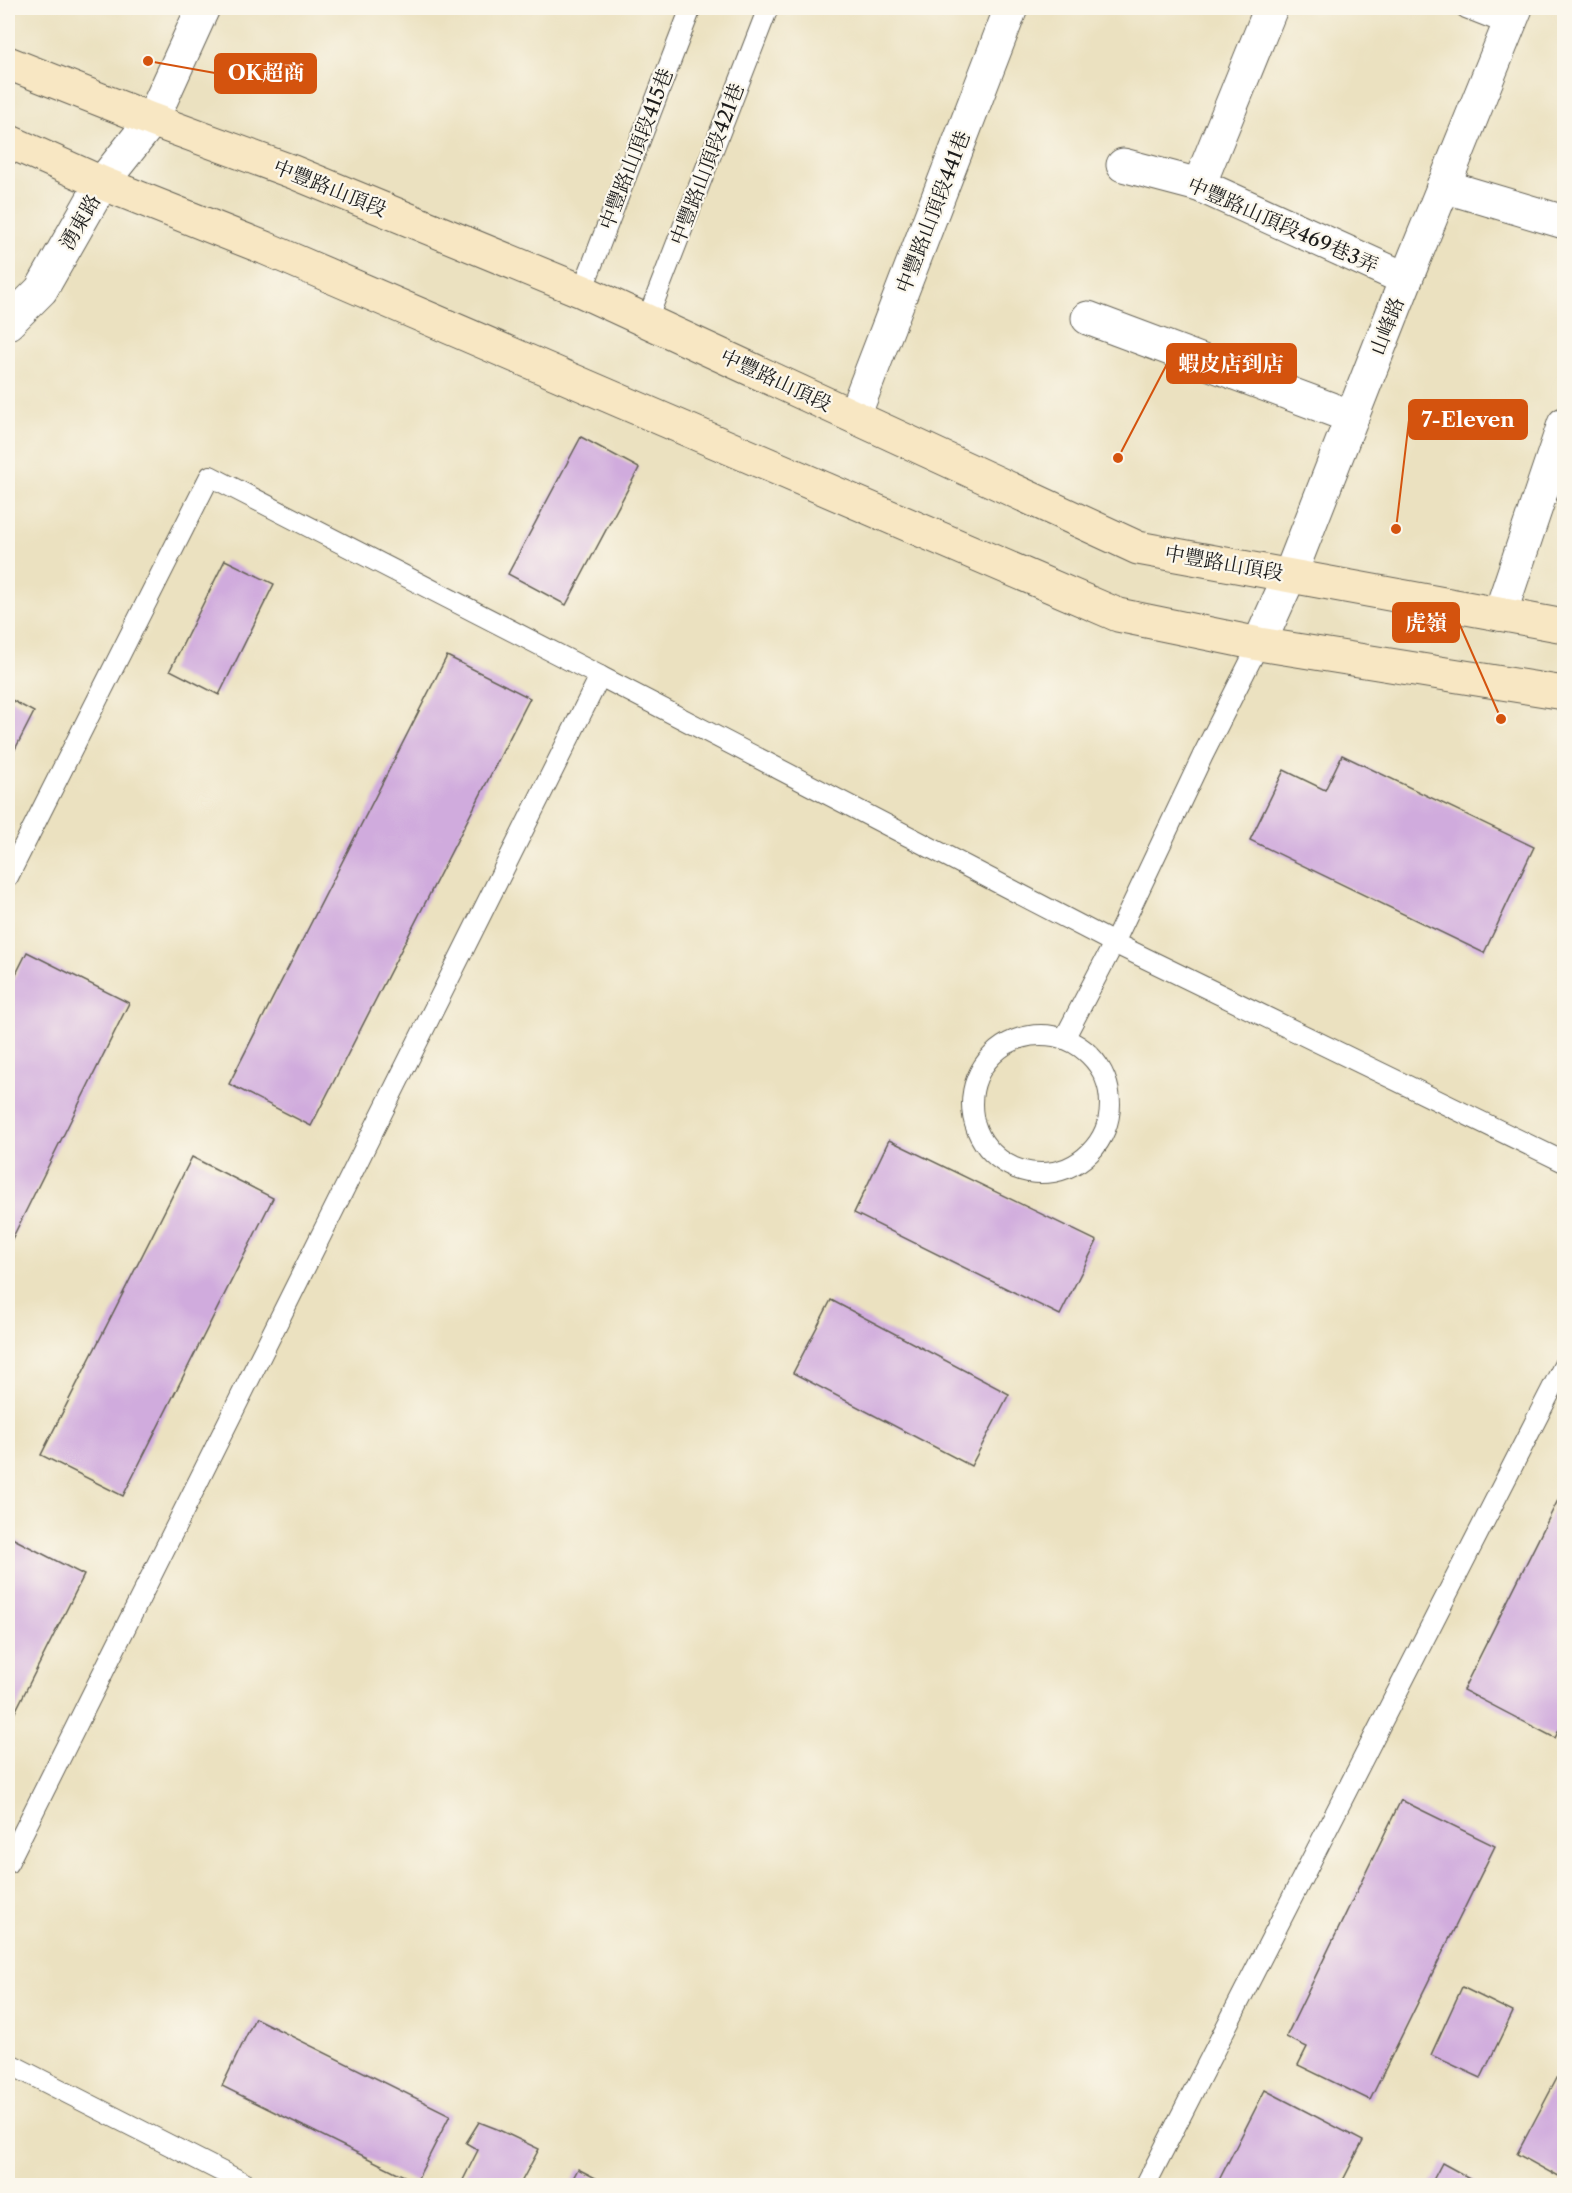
<svg xmlns="http://www.w3.org/2000/svg" width="1572" height="2193" font-family="'Libre Caslon Text','Noto Serif TC',serif">
	<style>
		.building { fill: #d0abdd }
		.lines { fill: none; stroke-linecap: round; stroke-linejoin: round }
		.service-casing { stroke: #646155; stroke-width: 22 }
		.minor-casing { stroke: #646155; stroke-width: 35 }
		.secondary-casing { stroke: #646155; stroke-width: 35 }
		.service { stroke: #fff; stroke-width: 20 }
		.minor { stroke: #fff; stroke-width: 33 }
		.secondary { stroke: #f8e7c3; stroke-width: 33 }
		.labels { text-anchor: middle; stroke-width: 4.5; stroke-linejoin: round; paint-order: stroke }
		.street-label { font-size: 20px; fill: #1c1c1c; stroke: #fbf7ec }
		.leader { fill: none; stroke: #d4530e; stroke-width: 2 }
		.callout-dot { fill: #d4530e; stroke: #fbf7ec; stroke-width: 2 }
		.callout { fill: #d4530e; stroke: #d4530e; stroke-width: 2 }
		.callout-label { font-size: 21px; text-anchor: middle; font-weight: bold; fill: #fff }
	</style>
	<rect width="100%" height="100%" fill="#fbf7ec"/>
	<filter id="ink" filterUnits="userSpaceOnUse"><feTurbulence type="fractalNoise" baseFrequency=".0167" numOctaves="2"/><feDisplacementMap in="SourceGraphic" scale="12" xChannelSelector="R" yChannelSelector="G"/><feConvolveMatrix kernelMatrix="1 2 1 2 8 2 1 2 1" color-interpolation-filters="sRGB"/></filter>
	<filter id="wash" filterUnits="userSpaceOnUse"><feTurbulence type="fractalNoise" baseFrequency=".008" numOctaves="4" result="noise"/><feDisplacementMap in="SourceGraphic" scale="24" xChannelSelector="R" yChannelSelector="G"/><feGaussianBlur stdDeviation="1.35" result="paint"/><feColorMatrix in="noise" values="0 0 0 0 0 0 0 0 0 0 0 0 0 0 0 0 0 1.4 0 .05"/><feComposite in="paint" operator="in"/></filter>
	<g filter="url(#wash)">
		<rect width="100%" height="100%" fill="#ebe1c0"/>
		<g id="blocks">
			<g class="building">
				<path d="M581,437L639,468L566,605L508,574Z"/>
				<path d="M225,560L274,584L219,695L170,670Z"/>
				<path d="M447,656L530,698L311,1126L229,1084Z"/>
				<path d="M8,698L34,712L8,763Z"/>
				<path d="M1342,755L1534,847L1484,953L1250,840L1284,770L1325,790Z"/>
				<path d="M27,952L129,1003L8,1247V990Z"/>
				<path d="M889,1140L1097,1241L1060,1315L854,1213Z"/>
				<path d="M192,1157L273,1198L123,1496L41,1455Z"/>
				<path d="M831,1300L1009,1394L971,1466L793,1373Z"/>
				<path d="M1564,1488V1720L1555,1738L1463,1690Z"/>
				<path d="M8,1536L84,1575L8,1726Z"/>
				<path d="M1401,1800L1495,1846L1370,2100L1298,2065L1307,2047L1286,2037Z"/>
				<path d="M1462,1987L1513,2012L1481,2078L1431,2055Z"/>
				<path d="M255,2018L450,2115L416,2182L222,2086Z"/>
				<path d="M1564,2065V2180L1517,2154Z"/>
				<path d="M1265,2090L1363,2141L1340,2186H1216Z"/>
				<path d="M479,2122L497,2129L539,2149L519,2186H467L462,2182L478,2150L466,2143Z"/>
				<path d="M1442,2163L1484,2186H1430Z"/>
				<path d="M578,2169L611,2186H569Z"/>
			</g>
		</g>
	</g>
	<g filter="url(#ink)">
		<use href="#blocks" fill-opacity="0" stroke="#646155" stroke-width="1.5"/>
		<g class="lines">
			<defs>
				<g id="service">
					<path d="M1466,8L1509,25"/>
					<path d="M582,291L691,8"/>
					<path d="M647,320L768,8"/>
					<path d="M1259,644L1203,755L1114,943L1564,1162"/>
					<path d="M8,877L210,476L600,676"/>
					<circle cx="1041" cy="1104" r="69"/>
					<path d="M8,1863L600,676L1114,943L1064,1039"/>
					<path d="M8,2063L250,2186"/>
					<path d="M1145,2186L1564,1365"/>
				</g>
				<g id="minor">
					<path d="M1123,165L1199,185L1406,279"/>
					<path d="M1199,185L1271,8"/>
					<path d="M1443,186L1564,222"/>
					<path d="M1088,318L1352,417"/>
					<path d="M8,323L41,290L102,183L152,120L203,8"/>
					<path d="M854,416L1011,8"/>
					<path d="M1500,614L1564,424"/>
					<path d="M1259,644L1290,575L1406,279L1516,8"/>
				</g>
				<g id="secondary">
					<path d="M8,63L152,120L293,172L582,291L1138,548L1564,626"/>
					<path d="M8,141L102,183L265,248L1118,615L1259,644L1564,693"/>
				</g>
			</defs>
			<use href="#service" class="service-casing"/>
			<use href="#minor" class="minor-casing"/>
			<use href="#secondary" class="secondary-casing"/>
			<use href="#service" class="service"/>
			<use href="#minor" class="minor"/>
			<use href="#secondary" class="secondary"/>
		</g>
	</g>
	<g class="labels">
		<g class="street-label">
			<text transform="translate(636 149) rotate(-69)" y="7">中豐路山頂段415巷</text>
			<text transform="translate(707 164) rotate(-69)" y="7">中豐路山頂段421巷</text>
			<text transform="translate(330 188) rotate(22)" y="7">中豐路山頂段</text>
			<text transform="translate(933 212) rotate(-69)" y="7">中豐路山頂段441巷</text>
			<text transform="translate(80 222) rotate(-60)" y="7">湧東路</text>
			<text transform="translate(1283 225) rotate(24)" y="7">中豐路山頂段469巷3弄</text>
			<text transform="translate(1387 326) rotate(-69)" y="7">山峰路</text>
			<text transform="translate(776 380) rotate(25)" y="7">中豐路山頂段</text>
			<text transform="translate(1224 563) rotate(10)" y="7">中豐路山頂段</text>
		</g>
	</g>
	<path class="leader" d="M148 61L215 73M1118 458L1167 364M1396 529L1409 420M1501 719L1459 623"/>
	<g class="callout-dot">
		<circle cx="148" cy="61" r="6"/>
		<circle cx="1118" cy="458" r="6"/>
		<circle cx="1396" cy="529" r="6"/>
		<circle cx="1501" cy="719" r="6"/>
	</g>
	<g class="callout">
		<rect x="215" y="54" width="101" height="39" rx="6"/>
		<rect x="1167" y="344" width="129" height="39" rx="6"/>
		<rect x="1409" y="400" width="118" height="39" rx="6"/>
		<rect x="1393" y="603" width="66" height="39" rx="6"/>
	</g>
	<g class="callout-label">
		<text x="266" y="80">OK超商</text>
		<text x="1231" y="371">蝦皮店到店</text>
		<text x="1468" y="427">7-Eleven</text>
		<text x="1426" y="630">虎嶺</text>
	</g>
	<rect width="1572" height="2193" fill="none" stroke="#fbf7ec" stroke-width="30"/>
</svg>
